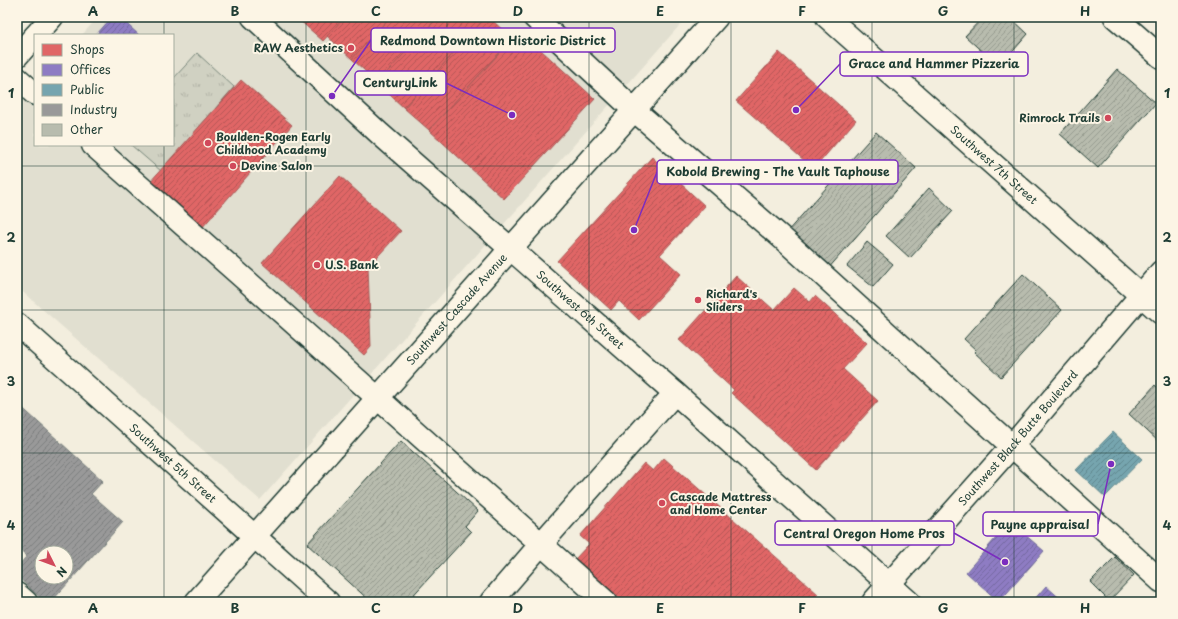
<svg xmlns="http://www.w3.org/2000/svg" width="1178" height="619" font-family="'Playpen Sans',sans-serif">
	<style>
		.built { fill: #e1dfd0 }
		.park { fill: url(#park-tufts); stroke: #78877b }
		.shops { fill: url(#shops-hatch); stroke: #a65a57 }
		.offices { fill: url(#offices-hatch); stroke: #6d6998 }
		.public { fill: url(#public-hatch); stroke: #5c868a }
		.industry { fill: url(#industry-hatch); stroke: #747d7b; fill-rule: evenodd }
		.building { fill: url(#building-hatch); stroke: #1f3d34 }
		.lines { fill: none; stroke-linecap: round; stroke-linejoin: round }
		.minor-casing { stroke: #1f3d34; stroke-width: 25 }
		.major-casing { stroke: #1f3d34; stroke-width: 25 }
		.minor { stroke: #fcf5e5; stroke-width: 22 }
		.major { stroke: #fcf5e5; stroke-width: 22 }
		.grid { fill: none; stroke: #1f3d34; stroke-width: 1; stroke-opacity: 0.55 }
		.poi-dot { fill: #d1495b; stroke: #fcf5e5; stroke-width: 1.5 }
		.labels { text-anchor: middle; stroke-width: 4; stroke-linejoin: round; paint-order: stroke }
		.poi-label { font-size: 11px; font-weight: bold; fill: #1f3d34; stroke: #fcf5e5; text-anchor: start }
		.street-label { font-size: 11px; fill: #1f3d34; stroke: #fcf5e5 }
		.leader { fill: none; stroke: #7b2cbf; stroke-width: 1.5 }
		.callout-dot { fill: #7b2cbf; stroke: #fcf5e5; stroke-width: 1.5 }
		.callout { fill: #fcf5e5; stroke: #7b2cbf; stroke-width: 1.5 }
		.callout-label { font-size: 12px; text-anchor: middle; font-weight: bold; fill: #1f3d34 }
		.neatline { fill: none; stroke: #1f3d34; stroke-width: 1.5 }
		.grid-label { font-size: 13px; text-anchor: middle; font-weight: bold; fill: #1f3d34 }
	</style>
	<defs>
		<pattern id="park-tufts" width="24" height="20" patternUnits="userSpaceOnUse"><rect width="24" height="20" fill="#d0d1c2"/><path d="M3 7l-1-3M5 7V3M7 7l1-3M15 17l-1-3M17 17v-4M19 17l1-3" fill="none" stroke="#b2b4a7"/></pattern>
		<pattern id="shops-hatch" width="6" height="6" patternUnits="userSpaceOnUse"><rect width="6" height="6" fill="#e06666"/><path d="M-1 1l2-2M0 6l6-6M5 7l2-2" fill="none" stroke="#b55555"/></pattern>
		<pattern id="offices-hatch" width="6" height="6" patternUnits="userSpaceOnUse"><rect width="6" height="6" fill="#8e7cc3"/><path d="M-1 1l2-2M0 6l6-6M5 7l2-2" fill="none" stroke="#73679f"/></pattern>
		<pattern id="public-hatch" width="6" height="6" patternUnits="userSpaceOnUse"><rect width="6" height="6" fill="#76a5af"/><path d="M-1 1l2-2M0 6l6-6M5 7l2-2" fill="none" stroke="#60888f"/></pattern>
		<pattern id="industry-hatch" width="6" height="6" patternUnits="userSpaceOnUse"><rect width="6" height="6" fill="#999"/><path d="M-1 1l2-2M0 6l6-6M5 7l2-2" fill="none" stroke="#7c7e7e"/></pattern>
		<pattern id="building-hatch" width="6" height="6" patternUnits="userSpaceOnUse"><rect width="6" height="6" fill="#b8bcae"/><path d="M-1 1l2-2M0 6l6-6M5 7l2-2" fill="none" stroke="#959a8e"/></pattern>
	</defs>
	<rect width="100%" height="100%" fill="#f3eede"/>
	<filter id="ink" filterUnits="userSpaceOnUse"><feTurbulence type="fractalNoise" baseFrequency=".025" numOctaves="2"/><feDisplacementMap in="SourceGraphic" scale="8" xChannelSelector="R" yChannelSelector="G"/><feConvolveMatrix kernelMatrix="1 2 1 2 8 2 1 2 1" color-interpolation-filters="sRGB"/></filter>
	<g filter="url(#ink)">
		<path class="built" d="M98,17H687L260,500L17,287V106L35,86V145H173V35H82Z"/>
		<path class="park" d="M197,53L234,87L161,171L131,145H173V79Z"/>
		<g class="shops">
			<path d="M298,17H345L323,41L297,18Z"/>
			<path d="M345,17H390L352,59L327,36Z"/>
			<path d="M390,17H438L378,83L352,59Z"/>
			<path d="M438,17H486L404,108L377,83Z"/>
			<path d="M486,17H489L512,39L429,130L404,108Z"/>
			<path d="M520,31L595,99L504,199L429,130Z"/>
			<path d="M779,52L856,120L814,169L736,101Z"/>
			<path d="M241,80L292,125L201,229L149,183Z"/>
			<path d="M652,157L705,206L660,255L681,274L639,320L619,301L611,310L557,261Z"/>
			<path d="M340,176L401,231L368,267L371,347L364,355L262,263Z"/>
			<path d="M736,276L774,310L794,288L810,302L815,296L867,343L843,369L878,401L816,470L731,393L734,390L679,340Z"/>
			<path d="M664,458L818,594L811,602H624L575,559L589,544L580,536L644,463L653,471Z"/>
		</g>
		<g class="offices">
			<path d="M112,17H119L139,35H96Z"/>
			<path d="M1010,522L1044,551L999,602L966,572Z"/>
			<path d="M1046,586L1064,602H1032Z"/>
		</g>
		<path class="public" d="M1113,432L1142,459L1105,497L1076,470Z"/>
		<path class="industry" d="M17,403L103,481L91,494L123,522L51,602H45L17,576V567L27,556L17,547ZM42,553H66V577H42Z"/>
		<g class="building">
			<path d="M983,17H1010L1028,34L999,67L965,36Z"/>
			<path d="M1117,69L1156,103L1098,168L1060,134Z"/>
			<path d="M876,132L916,168L827,270L786,233Z"/>
			<path d="M929,188L953,211L910,258L886,236Z"/>
			<path d="M867,242L893,264L873,287L847,266Z"/>
			<path d="M1023,274L1062,310L1001,377L974,352L976,350L964,339Z"/>
			<path d="M1155,385L1161,391V444L1129,414Z"/>
			<path d="M401,441L478,511L465,526L471,532L407,602H406L401,598L396,602H371L307,544Z"/>
			<path d="M1115,557L1134,575L1109,601L1090,582Z"/>
		</g>
		<g class="lines">
			<defs>
				<g id="minor">
					<path d="M534,17L634,110L781,237L1161,581"/>
					<path id="s1" d="M827,17L1161,313"/>
					<path d="M1115,17L1161,57"/>
					<path d="M36,35L52,17"/>
					<path d="M17,56L35,36"/>
					<path d="M17,78L35,94"/>
					<path d="M93,145L249,283L606,602"/>
					<path d="M17,594L26,602"/>
					<path id="s2" d="M196,602L717,17"/>
					<path d="M491,602L541,544L675,393"/>
					<path id="s3" d="M873,602L1012,446L1161,272"/>
				</g>
				<g id="major">
					<path id="s4" d="M253,17L380,134L675,393L909,602"/>
					<path id="s5" d="M17,324L328,602"/>
				</g>
			</defs>
			<use href="#minor" class="minor-casing"/>
			<use href="#major" class="major-casing"/>
			<use href="#minor" class="minor"/>
			<use href="#major" class="major"/>
		</g>
	</g>
	<path class="grid" d="M164,17V35M306,17V602M447,17V602M589,17V602M731,17V602M872,17V602M1014,17V602M164,145V602M17,166H1161M17,310H1161M17,453H1161"/>
	<g class="poi-dot">
		<circle cx="351" cy="48" r="4"/>
		<circle cx="1108" cy="118" r="4"/>
		<circle cx="208" cy="143" r="4"/>
		<circle cx="233" cy="166" r="4"/>
		<circle cx="317" cy="265" r="4"/>
		<circle cx="698" cy="300" r="4"/>
		<circle cx="662" cy="503" r="4"/>
	</g>
	<g class="labels">
		<g class="poi-label">
			<text x="343" y="52" text-anchor="end">RAW Aesthetics</text>
			<text x="1100" y="122" text-anchor="end">Rimrock Trails</text>
			<text x="216" y="141">Boulden-Rogen Early<tspan x="216" dy="13">Childhood Academy</tspan></text>
			<text x="241" y="170">Devine Salon</text>
			<text x="325" y="269">U.S. Bank</text>
			<text x="706" y="298">Richard's<tspan x="706" dy="13">Sliders</tspan></text>
			<text x="670" y="501">Cascade Mattress<tspan x="670" dy="13">and Home Center</tspan></text>
		</g>
		<g class="street-label">
			<text dy="4" stroke="none"><textPath href="#s1" startOffset="223">Southwest 7th Street</textPath></text>
			<text dy="4" stroke="none"><textPath href="#s2" startOffset="392">Southwest Cascade Avenue</textPath></text>
			<text dy="4" stroke="none"><textPath href="#s4" startOffset="439">Southwest 6th Street</textPath></text>
			<text dy="4" stroke="none"><textPath href="#s3" startOffset="219">Southwest Black Butte Boulevard</textPath></text>
			<text dy="4" stroke="none"><textPath href="#s5" startOffset="209">Southwest 5th Street</textPath></text>
		</g>
	</g>
	<path class="leader" d="M332 96L371 40M796 110L840 64M512 115L446 83M634 230L657 172M1111 464L1098 524M1005 562L954 533"/>
	<g class="callout-dot">
		<circle cx="332" cy="96" r="4"/>
		<circle cx="796" cy="110" r="4"/>
		<circle cx="512" cy="115" r="4"/>
		<circle cx="634" cy="230" r="4"/>
		<circle cx="1111" cy="464" r="4"/>
		<circle cx="1005" cy="562" r="4"/>
	</g>
	<g class="callout">
		<rect x="371" y="28" width="244" height="24" rx="4"/>
		<rect x="840" y="52" width="188" height="24" rx="4"/>
		<rect x="355" y="71" width="91" height="24" rx="4"/>
		<rect x="657" y="160" width="241" height="24" rx="4"/>
		<rect x="983" y="512" width="115" height="24" rx="4"/>
		<rect x="775" y="521" width="179" height="24" rx="4"/>
	</g>
	<g class="callout-label">
		<text x="493" y="45">Redmond Downtown Historic District</text>
		<text x="934" y="68">Grace and Hammer Pizzeria</text>
		<text x="400" y="87">CenturyLink</text>
		<text x="778" y="176">Kobold Brewing - The Vault Taphouse</text>
		<text x="1040" y="529">Payne appraisal</text>
		<text x="864" y="538">Central Oregon Home Pros</text>
	</g>
	<rect width="1178" height="619" fill="none" stroke="#fcf5e5" stroke-width="44"/>
	<rect x="34" y="34" width="140" height="112" fill="#fcf5e5" stroke="#a4ab9e"/>
	<rect x="42" y="44" width="20" height="12" fill="#e06666" stroke="#a4ab9e"/>
	<text x="70" y="54" font-size="12" fill="#1f3d34">Shops</text>
	<rect x="42" y="64" width="20" height="12" fill="#8e7cc3" stroke="#a4ab9e"/>
	<text x="70" y="74" font-size="12" fill="#1f3d34">Offices</text>
	<rect x="42" y="84" width="20" height="12" fill="#76a5af" stroke="#a4ab9e"/>
	<text x="70" y="94" font-size="12" fill="#1f3d34">Public</text>
	<rect x="42" y="104" width="20" height="12" fill="#999999" stroke="#a4ab9e"/>
	<text x="70" y="114" font-size="12" fill="#1f3d34">Industry</text>
	<rect x="42" y="124" width="20" height="12" fill="#b8bcae" stroke="#a4ab9e"/>
	<text x="70" y="134" font-size="12" fill="#1f3d34">Other</text>
	<g transform="translate(54 565) rotate(132)"><circle r="19" fill="#fcf5e5" stroke="#a4ab9e"/>
	<path d="M0-3L7 15L0 10L-7 15Z" fill="#d1495b"/>
	<text y="-6" font-size="11" font-weight="bold" text-anchor="middle" fill="#1f3d34">N</text>
	</g>
	<rect x="22" y="22" width="1134" height="575" class="neatline"/>
	<g class="grid-label">
		<text x="93" y="16">A</text>
		<text x="235" y="16">B</text>
		<text x="376" y="16">C</text>
		<text x="518" y="16">D</text>
		<text x="660" y="16">E</text>
		<text x="802" y="16">F</text>
		<text x="943" y="16">G</text>
		<text x="1085" y="16">H</text>
		<text x="11" y="98">1</text>
		<text x="1167" y="98">1</text>
		<text x="11" y="242">2</text>
		<text x="1167" y="242">2</text>
		<text x="11" y="386">3</text>
		<text x="1167" y="386">3</text>
		<text x="11" y="530">4</text>
		<text x="1167" y="530">4</text>
		<text x="93" y="613">A</text>
		<text x="235" y="613">B</text>
		<text x="376" y="613">C</text>
		<text x="518" y="613">D</text>
		<text x="660" y="613">E</text>
		<text x="802" y="613">F</text>
		<text x="943" y="613">G</text>
		<text x="1085" y="613">H</text>
	</g>
</svg>
